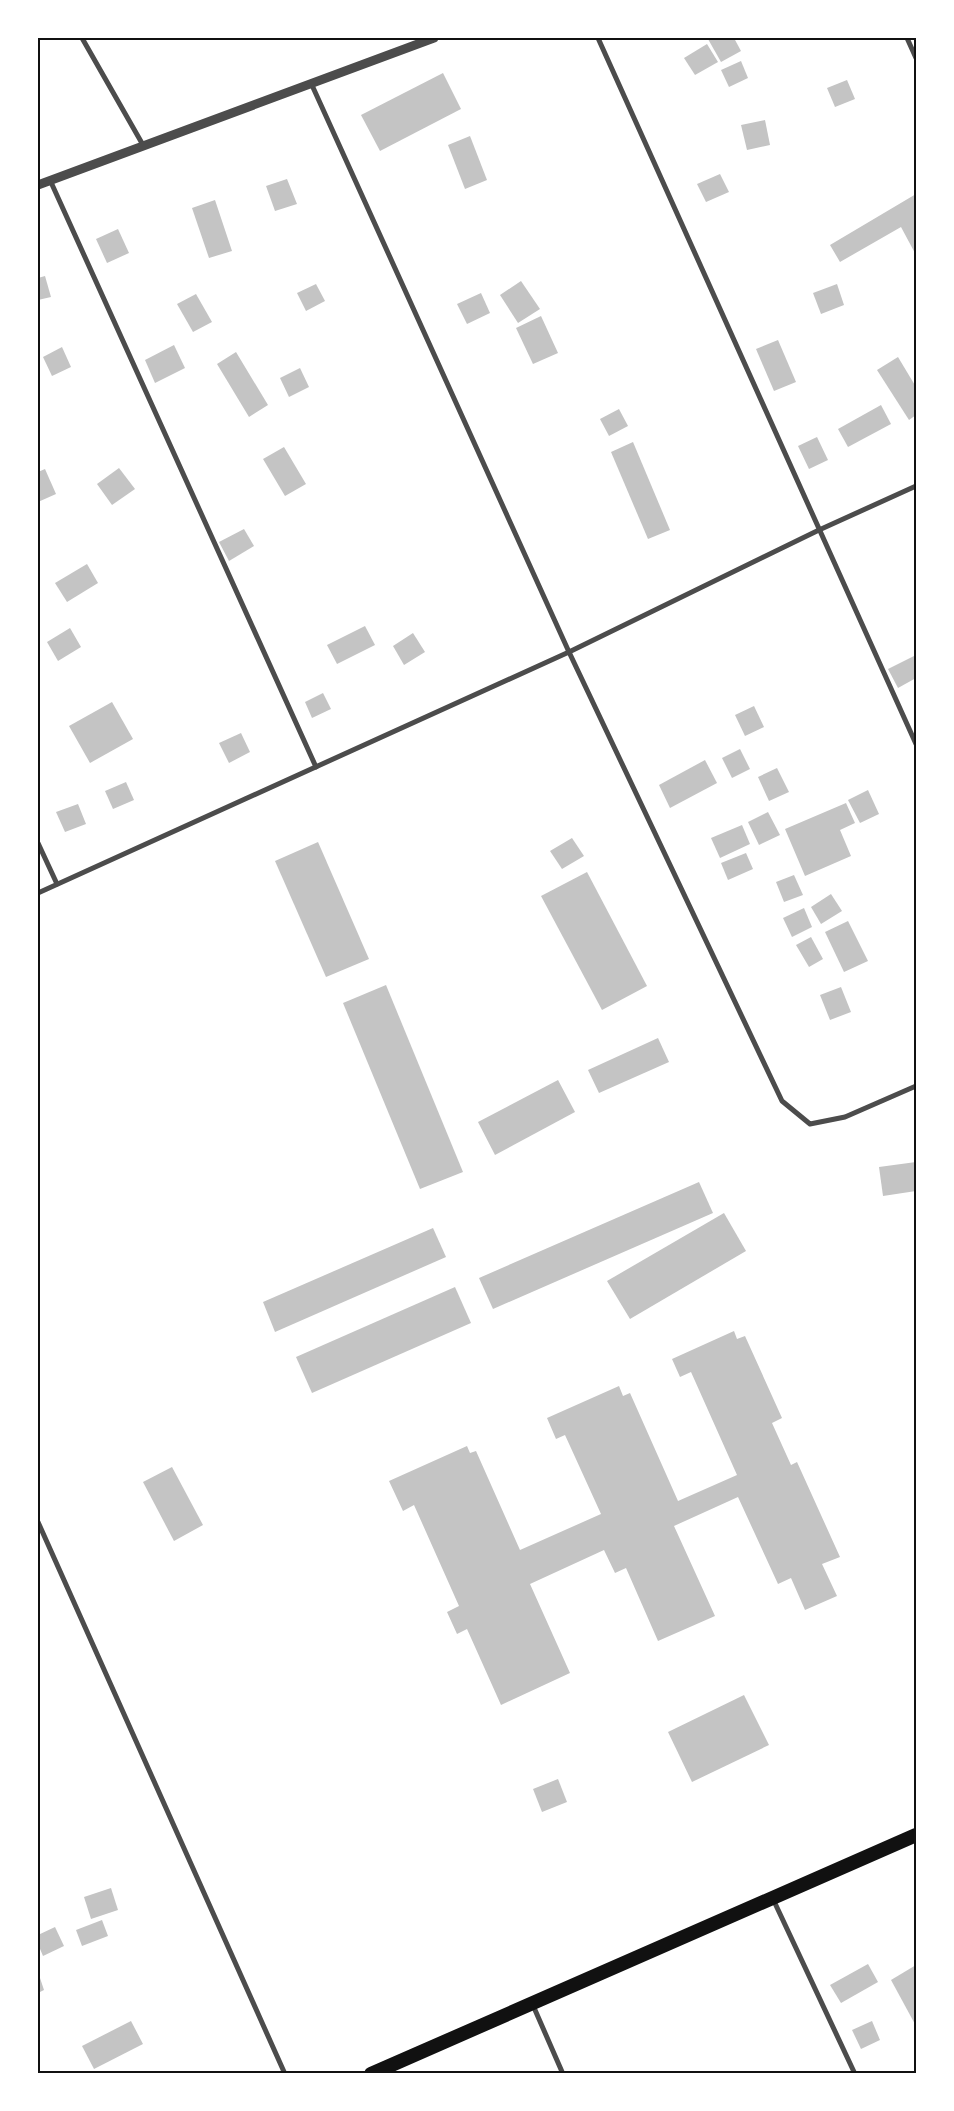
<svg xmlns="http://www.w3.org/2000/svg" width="954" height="2111" font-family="Commissioner,sans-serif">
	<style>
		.building { fill: #c4c4c4 }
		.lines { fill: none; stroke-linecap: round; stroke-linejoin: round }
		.minor { stroke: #4c4c4c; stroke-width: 5 }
		.tertiary { stroke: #4c4c4c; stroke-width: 9 }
		.trunk { stroke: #111; stroke-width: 14 }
		.neatline { fill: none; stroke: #111; stroke-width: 2 }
	</style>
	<rect width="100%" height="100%" fill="#fff"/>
	<g class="building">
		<path d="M710,38H734L741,51L721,62L708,39Z"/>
		<path d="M707,44L718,62L695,75L684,58Z"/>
		<path d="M741,61L748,78L729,87L721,70Z"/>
		<path d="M443,73L461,109L380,151L361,115Z"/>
		<path d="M847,80L855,99L835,107L827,88Z"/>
		<path d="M765,120L770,145L747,150L741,125Z"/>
		<path d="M470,136L487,180L465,189L448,145Z"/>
		<path d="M720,174L729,192L706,202L697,184Z"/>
		<path d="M287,179L297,204L275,211L266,186Z"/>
		<path d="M916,194V255L901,227L840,262L830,245Z"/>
		<path d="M215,200L232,251L209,258L192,208Z"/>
		<path d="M118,229L129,253L107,263L96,239Z"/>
		<path d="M45,276L51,297L38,300V278Z"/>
		<path d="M521,281L540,309L518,323L500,295Z"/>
		<path d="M316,284L325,301L306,311L297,293Z"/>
		<path d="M837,284L844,305L821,314L813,293Z"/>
		<path d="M481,293L490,313L467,324L457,304Z"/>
		<path d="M196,294L212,322L193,332L177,304Z"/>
		<path d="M541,316L558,353L533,364L516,328Z"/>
		<path d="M778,340L796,382L774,391L756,349Z"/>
		<path d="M174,345L185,368L155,383L145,360Z"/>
		<path d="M62,347L71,367L52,376L43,357Z"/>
		<path d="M236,352L268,405L249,417L217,364Z"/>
		<path d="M898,357L916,387V415L909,420L877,370Z"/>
		<path d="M300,368L309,387L289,397L280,378Z"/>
		<path d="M881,405L891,424L848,447L838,429Z"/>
		<path d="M619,409L628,426L609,436L600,419Z"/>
		<path d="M817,437L828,460L809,469L798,446Z"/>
		<path d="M633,442L670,530L648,539L611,452Z"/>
		<path d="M284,447L306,484L285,496L263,459Z"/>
		<path d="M119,468L135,489L112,505L97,484Z"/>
		<path d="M45,469L56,494L38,502V472Z"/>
		<path d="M244,529L254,546L229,561L219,542Z"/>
		<path d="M87,564L98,583L67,602L55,583Z"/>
		<path d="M365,626L375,645L337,664L327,645Z"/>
		<path d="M70,628L81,647L58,661L47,642Z"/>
		<path d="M413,633L425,652L404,665L393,646Z"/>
		<path d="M916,655V678L898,688L888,669Z"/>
		<path d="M323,693L331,709L312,718L305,702Z"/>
		<path d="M112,702L133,739L90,763L69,726Z"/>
		<path d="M754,706L764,727L745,736L735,715Z"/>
		<path d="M241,733L250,752L229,763L219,743Z"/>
		<path d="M740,749L750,769L732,778L722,758Z"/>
		<path d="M705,760L717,783L670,808L659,785Z"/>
		<path d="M777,768L789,792L769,801L758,777Z"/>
		<path d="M126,782L134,800L113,809L105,791Z"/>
		<path d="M868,790L879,814L860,823L848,800Z"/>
		<path d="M846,803L855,823L840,830L851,856L805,876L785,829Z"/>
		<path d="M78,804L86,824L65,832L56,812Z"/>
		<path d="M768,812L780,835L759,845L748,822Z"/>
		<path d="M742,825L750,844L720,858L711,838Z"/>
		<path d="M572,838L584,856L562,869L550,851Z"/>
		<path d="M318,842L369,959L326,977L275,861Z"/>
		<path d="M746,853L753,869L728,880L721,863Z"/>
		<path d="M587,872L647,986L602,1010L541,896Z"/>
		<path d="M794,875L803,895L784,902L776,882Z"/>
		<path d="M831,894L842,911L821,924L811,907Z"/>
		<path d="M804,908L812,927L792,937L783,918Z"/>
		<path d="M848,921L868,961L844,972L825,932Z"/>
		<path d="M811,937L823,959L809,967L796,945Z"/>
		<path d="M386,985L463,1172L420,1189L343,1003Z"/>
		<path d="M841,987L851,1012L830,1020L820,995Z"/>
		<path d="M658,1038L669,1062L599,1093L588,1070Z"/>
		<path d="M558,1080L575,1112L495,1155L478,1122Z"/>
		<path d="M916,1162V1191L883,1196L879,1167Z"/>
		<path d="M699,1182L713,1213L493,1309L479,1278Z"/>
		<path d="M724,1213L746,1251L630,1319L607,1281Z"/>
		<path d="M433,1228L446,1257L275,1332L263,1302Z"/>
		<path d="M455,1287L471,1323L312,1393L296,1357Z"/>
		<path d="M734,1331L737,1339L745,1336L782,1418L772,1423L791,1465L797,1462L840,1557L822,1564L837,1596L805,1610L791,1578L778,1584L738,1497L674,1526L715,1616L658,1641L626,1568L615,1573L604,1550L530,1584L570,1673L501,1705L467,1629L457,1634L447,1612L459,1606L414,1505L403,1511L389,1481L467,1446L470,1453L476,1451L520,1550L601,1514L565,1435L556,1439L547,1418L619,1386L623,1396L630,1393L678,1501L737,1475L691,1372L680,1377L672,1359Z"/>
		<path d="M172,1467L203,1525L174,1541L143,1482Z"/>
		<path d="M744,1695L769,1745L692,1782L668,1732Z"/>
		<path d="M558,1779L567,1802L542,1812L533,1789Z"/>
		<path d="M111,1888L118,1910L91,1919L84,1897Z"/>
		<path d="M102,1920L108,1936L82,1946L76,1930Z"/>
		<path d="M55,1927L64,1946L43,1956L38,1944V1935Z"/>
		<path d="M868,1964L878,1982L841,2003L830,1985Z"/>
		<path d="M916,1965V2026L891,1980Z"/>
		<path d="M38,1972L44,1990L38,1993Z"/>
		<path d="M131,2021L143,2044L94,2069L82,2046Z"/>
		<path d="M872,2021L880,2040L861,2049L852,2030Z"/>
	</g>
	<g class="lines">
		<g class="minor">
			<path d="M82,38L143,145"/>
			<path d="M598,38L916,744"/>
			<path d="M907,38L916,58"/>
			<path d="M311,83L569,652L782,1101L810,1124L845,1117L916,1086"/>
			<path d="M50,180L316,767"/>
			<path d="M38,843L57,884"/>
			<path d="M38,893L569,652L819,530L916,486"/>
			<path d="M38,1522L285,2074"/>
			<path d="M773,1899L855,2074"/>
			<path d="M532,2003L563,2074"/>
		</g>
		<path class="tertiary" d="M38,185L434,38"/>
		<path class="trunk" d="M371,2074L916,1835"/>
	</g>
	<rect width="954" height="2111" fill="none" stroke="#ffffff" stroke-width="78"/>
	<rect x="39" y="39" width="876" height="2033" class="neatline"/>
</svg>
